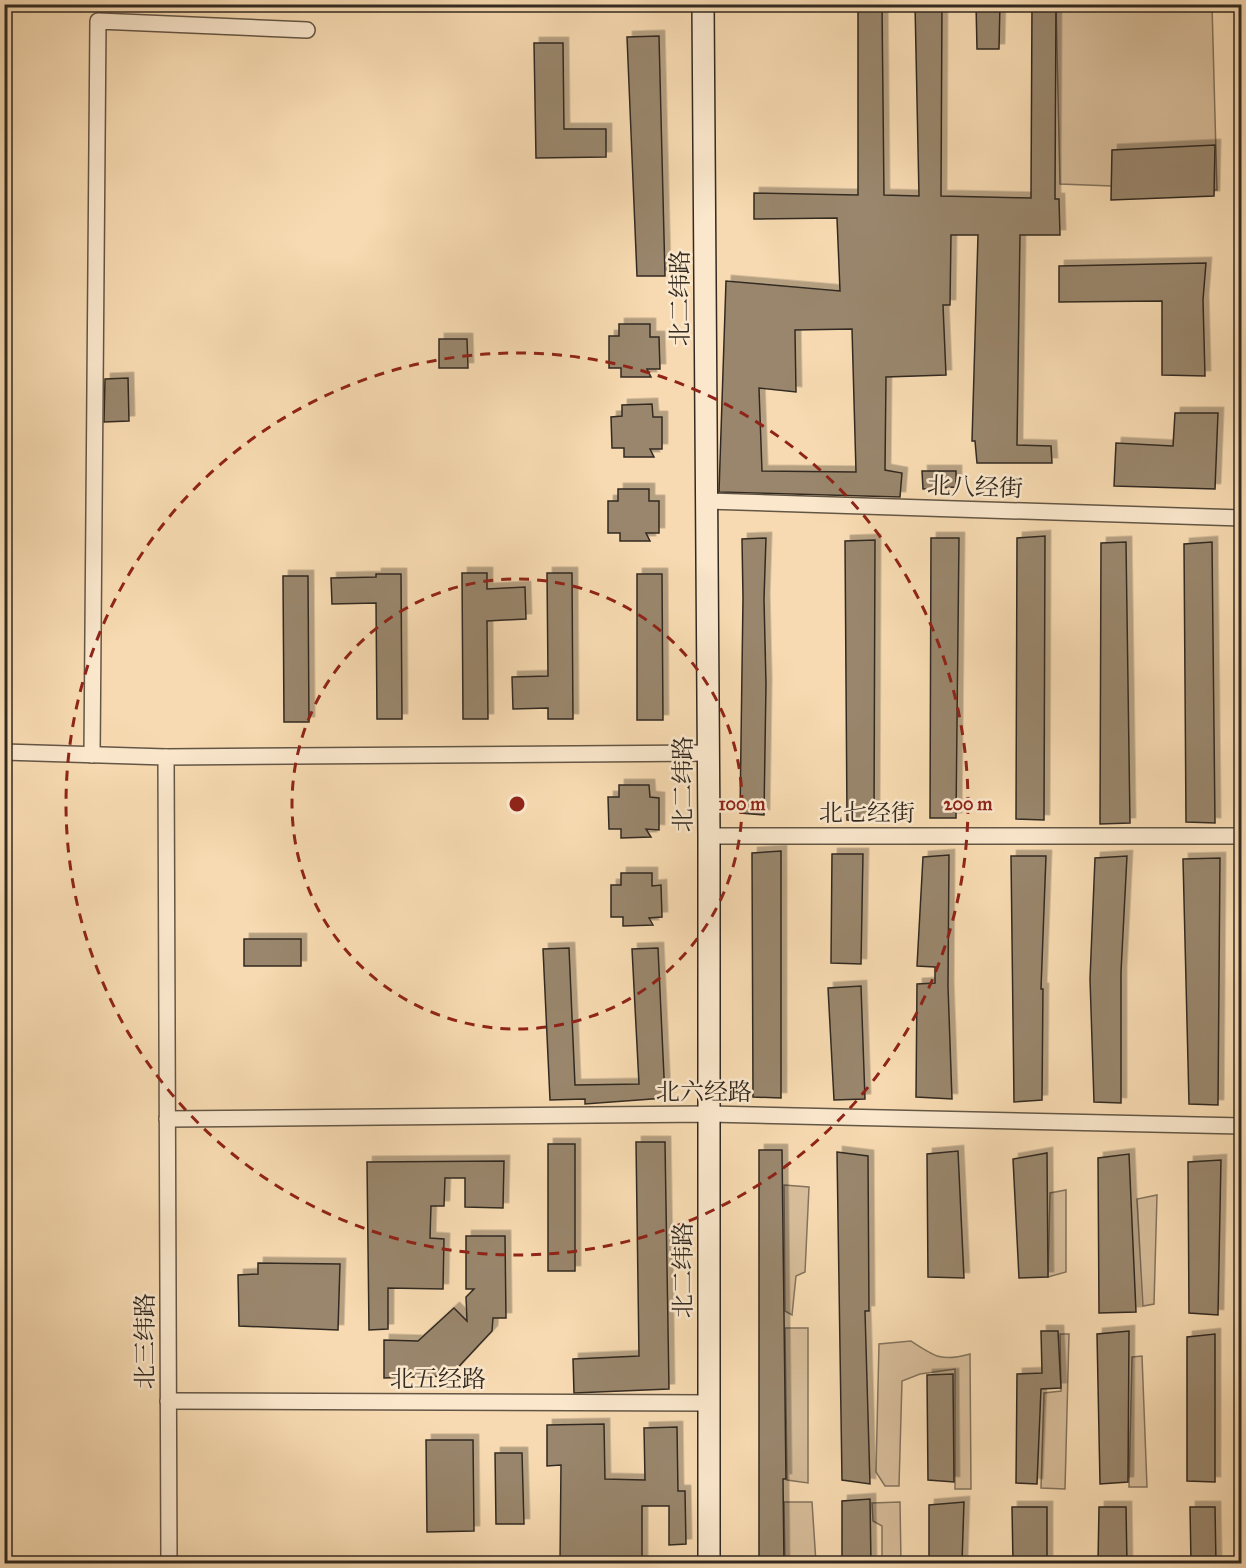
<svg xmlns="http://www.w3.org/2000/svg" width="1246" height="1568" font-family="'IM FELL Great Primer','Noto Serif SC',serif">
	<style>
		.green { fill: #d6bc99; stroke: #84735d; stroke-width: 1.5 }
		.building { fill: #99866c; stroke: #332a21; stroke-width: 1.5; fill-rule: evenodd; filter: url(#shadow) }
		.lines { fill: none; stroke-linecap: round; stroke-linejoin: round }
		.street-casing { stroke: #645645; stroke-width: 18 }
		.secondary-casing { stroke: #332a21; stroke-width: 24 }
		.street { stroke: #fae7cc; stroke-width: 15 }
		.secondary { stroke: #fae7cc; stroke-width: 21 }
		.ring { fill: none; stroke: #8f2418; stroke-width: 3; stroke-dasharray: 10 8 }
		.labels { text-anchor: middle; stroke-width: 5; stroke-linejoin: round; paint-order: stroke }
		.street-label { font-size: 24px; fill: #332a21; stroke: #fae7cc }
		.centre { fill: #8f2418; stroke: #fae7cc; stroke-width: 3 }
		.ring-label { font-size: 18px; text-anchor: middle; font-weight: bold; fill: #8f2418; stroke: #fae7cc; stroke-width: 5; stroke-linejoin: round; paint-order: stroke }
	</style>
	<defs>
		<filter id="shadow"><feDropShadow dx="5.5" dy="-5.5" stdDeviation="0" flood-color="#0004"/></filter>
	</defs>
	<rect width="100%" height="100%" fill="#f7dab1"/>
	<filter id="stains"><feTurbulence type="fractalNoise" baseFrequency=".00333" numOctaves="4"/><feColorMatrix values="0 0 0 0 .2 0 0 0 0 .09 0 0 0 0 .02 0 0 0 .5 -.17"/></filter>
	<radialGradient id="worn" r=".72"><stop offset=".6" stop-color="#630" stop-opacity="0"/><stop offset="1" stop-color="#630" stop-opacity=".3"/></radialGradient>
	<g class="green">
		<path d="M1056,5H1212L1217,190L1060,184Z"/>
		<path d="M784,1185L809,1187L805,1272L796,1276L792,1315L785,1311Z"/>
		<path d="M1066,1190V1272L1048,1277L1050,1193Z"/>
		<path d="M1157,1195L1154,1304L1143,1306L1137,1199Z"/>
		<path d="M785,1328H808V1483L787,1480Z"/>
		<path d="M1060,1334H1069L1065,1489L1041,1488L1044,1393L1061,1391Z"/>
		<path d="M911,1341C935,1357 942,1362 970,1354L971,1489H955V1369L920,1374L902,1381L899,1486H885L876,1472L879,1344Z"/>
		<path d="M1142,1356L1147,1487H1129L1132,1357Z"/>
		<path d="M784,1502H812L816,1563H785Z"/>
		<path d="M900,1502L901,1563H882V1526L873,1521L872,1503Z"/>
	</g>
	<g class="building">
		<path d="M858,4H882L884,195L919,196L915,4H942L941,196L1031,198L1032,4H1056L1055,199H1059L1060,235H1020L1017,445L1051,446L1052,463H977L975,441H972L978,235H951L950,305H943L946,375L886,377L885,470L902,473L900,497L719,492L726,281L840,291L837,218L754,219V193L858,195ZM852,329L856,472L762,471L759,388L796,392L795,330Z"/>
		<path d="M976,4H1000L999,49H977Z"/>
		<path d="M659,36L665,276H637L627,37Z"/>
		<path d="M534,43H563L564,129H606V157L536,158Z"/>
		<path d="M1215,145L1214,196L1111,200L1112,150Z"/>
		<path d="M1206,263L1203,300L1205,376L1162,375V301L1059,302V266Z"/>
		<path d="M619,324H650V337H659L660,369H647L651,377H621V368H609V336H619Z"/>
		<path d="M439,339H467L468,368H439Z"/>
		<path d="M128,378L129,421L104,422L105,379Z"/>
		<path d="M652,404L653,417H662V449H650L654,457H624V448H612L611,417L622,416V405Z"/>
		<path d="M1175,413H1218L1215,489L1114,486L1116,443L1173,446Z"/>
		<path d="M922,471H956V487L923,489Z"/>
		<path d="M618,489H649V501H659V533H646L650,541H620V533H608V501H618Z"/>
		<path d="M1045,536L1044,820L1016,819L1017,538Z"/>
		<path d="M766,538L764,599L766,684L764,815L740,813L743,598L742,539Z"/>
		<path d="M931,538H959L956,818H930Z"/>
		<path d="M875,540L874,821L847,820L845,541Z"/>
		<path d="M1126,542L1130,823L1100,824L1101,543Z"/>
		<path d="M1212,542L1215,823L1186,822L1184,544Z"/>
		<path d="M462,573H487V589L525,587L526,619L487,621L488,719H463Z"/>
		<path d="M547,573H572L573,719H548V708L513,709L512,677L548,676Z"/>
		<path d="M376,574H401L402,719H377L376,603L332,604L331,578L376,577Z"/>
		<path d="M637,574H662L663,720H637Z"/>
		<path d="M283,576H308L309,722H284Z"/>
		<path d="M619,785H649L650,797L659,798V830L646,829L651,837L621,838V829H609L608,797H619Z"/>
		<path d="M781,851V1098L753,1097L752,853Z"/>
		<path d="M832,854H863L861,964L831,963Z"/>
		<path d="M949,855L948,986L952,1099L916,1097L917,984L935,983V967L917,966L923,857Z"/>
		<path d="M1011,856H1046L1041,989H1043L1042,1100L1014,1102Z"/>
		<path d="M1127,856L1121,972V1103L1094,1102L1090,979L1095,858Z"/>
		<path d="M1220,858L1218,1105L1189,1104L1183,859Z"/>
		<path d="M621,873H652V886L661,885L662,917L649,918L653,925L623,926V917H611V885H621Z"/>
		<rect x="244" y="939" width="57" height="27"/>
		<path d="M569,948L575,1085L639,1084L632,949L658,948L665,1098L585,1104V1099L550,1100L543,949Z"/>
		<path d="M861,986L865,1099L834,1100L828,988Z"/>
		<path d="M636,1142H665L669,1389L574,1393L573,1359L639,1356Z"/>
		<rect x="548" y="1144" width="27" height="127"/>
		<path d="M759,1150H782L786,1479H783L784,1563H759Z"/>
		<path d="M958,1151L964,1278L928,1277L927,1154Z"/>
		<path d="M837,1152L868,1156L869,1311H865L870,1484L842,1480Z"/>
		<path d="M1047,1153L1048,1277L1019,1278L1013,1159Z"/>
		<path d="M1129,1154L1136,1312L1099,1313L1098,1158Z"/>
		<path d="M1221,1160L1218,1315L1189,1313L1188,1162Z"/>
		<path d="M504,1161L503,1208L465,1207V1178H445L444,1206H431L430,1238L444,1239L443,1289L388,1288V1329L369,1330L367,1162Z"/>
		<path d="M466,1236H505L506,1318H493L492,1331L450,1376L384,1378V1340L418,1341L454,1308L467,1321L466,1297L474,1289H466Z"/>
		<path d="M258,1263L340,1264L338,1330L239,1326L238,1275L258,1274Z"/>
		<path d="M1041,1331H1058L1061,1388L1041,1389L1037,1484L1016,1483L1017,1374L1042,1373Z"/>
		<path d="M1129,1331L1128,1482L1100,1484L1097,1334Z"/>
		<path d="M1215,1334V1482L1187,1481V1337Z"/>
		<path d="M953,1374L954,1482L928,1480L927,1375Z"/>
		<path d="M604,1424L605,1479L645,1480L644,1428L677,1427L678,1491H685L686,1544L669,1545V1506H642V1563H560L561,1465L547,1466V1425Z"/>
		<path d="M426,1440H473L474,1531L427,1532Z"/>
		<path d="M495,1453H522L524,1524H496Z"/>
		<path d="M870,1499L871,1563H842V1501Z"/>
		<path d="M964,1502L962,1563H929V1505Z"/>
		<path d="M1012,1507H1047V1563H1013Z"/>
		<path d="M1099,1507H1126L1127,1563H1098Z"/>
		<path d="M1190,1507H1215L1216,1563H1191Z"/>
	</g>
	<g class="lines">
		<defs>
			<g id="street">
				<path d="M707,501L1242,518"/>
				<path d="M4,752L166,757"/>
				<path d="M92,755L98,21L307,30"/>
				<path d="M709,836H1242"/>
				<path d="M167,1119L709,1114L1242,1126"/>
				<path d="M168,1401L709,1403"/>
				<path d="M169,1564L166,757L709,753"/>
			</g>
			<path id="secondary" d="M703,4L709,836V1564"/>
		</defs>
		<use href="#street" class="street-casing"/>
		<use href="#secondary" class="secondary-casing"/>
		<use href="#street" class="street"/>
		<use href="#secondary" class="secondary"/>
	</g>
	<g class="ring">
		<circle cx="517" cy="804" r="225"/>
		<circle cx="517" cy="804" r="451"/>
	</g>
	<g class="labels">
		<g class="street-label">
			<text transform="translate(680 298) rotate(-90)" y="8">北二纬路</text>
			<text transform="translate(975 487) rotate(2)" y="8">北八经街</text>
			<text transform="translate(683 784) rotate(-90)" y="8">北二纬路</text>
			<text x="867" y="821">北七经街</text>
			<text x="704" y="1100">北六经路</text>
			<text transform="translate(683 1270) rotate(-90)" y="8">北二纬路</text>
			<text transform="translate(145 1341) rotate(-90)" y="8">北三纬路</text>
			<text x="438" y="1387">北五经路</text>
		</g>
	</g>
	<circle cx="517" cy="804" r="9" class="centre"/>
	<g class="ring-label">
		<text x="742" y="810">100 m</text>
		<text x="968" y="810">200 m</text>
	</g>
	<rect width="1246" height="1568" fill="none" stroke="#f7dab1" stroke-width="24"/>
	<rect x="6" y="6" width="1234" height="1556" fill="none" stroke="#332a21" stroke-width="3"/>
	<rect x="12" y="12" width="1222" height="1544" fill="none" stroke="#332a21" stroke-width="1.5"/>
	<rect width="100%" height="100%" filter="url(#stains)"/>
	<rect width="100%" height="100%" fill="url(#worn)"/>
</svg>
